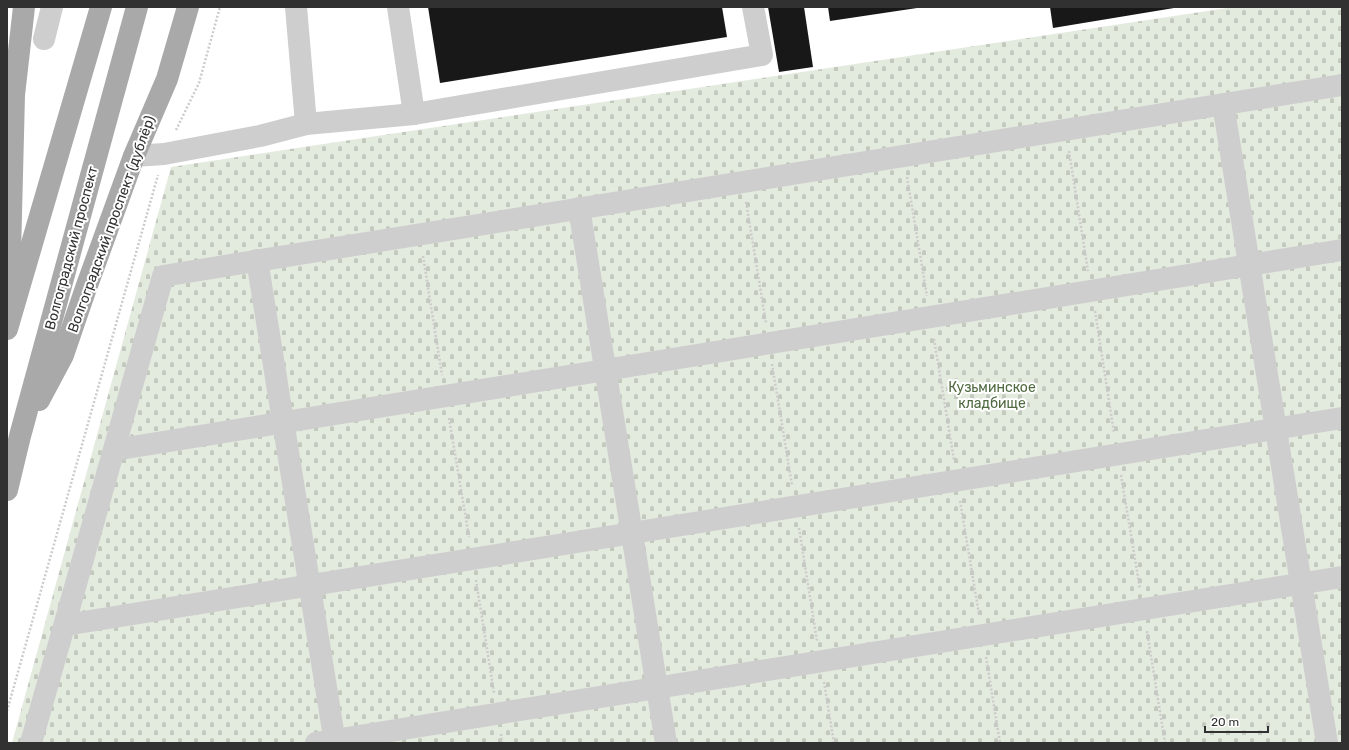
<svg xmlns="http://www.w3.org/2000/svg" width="1349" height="750" font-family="Rubik,sans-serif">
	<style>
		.cemetery { fill: url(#cemetery-stones) }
		.building { fill: #181818 }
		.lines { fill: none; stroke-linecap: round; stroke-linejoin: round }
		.path { stroke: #cbcbcb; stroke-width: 2.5; stroke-dasharray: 2 2; stroke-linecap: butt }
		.minor { stroke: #cecece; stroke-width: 22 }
		.major { stroke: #a9a9a9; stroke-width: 22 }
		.labels { text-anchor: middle; stroke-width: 4; stroke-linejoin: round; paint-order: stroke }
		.street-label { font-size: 14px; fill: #313131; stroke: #fff }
		.park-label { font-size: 14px; fill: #506a41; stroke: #fff }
	</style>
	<defs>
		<pattern id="cemetery-stones" width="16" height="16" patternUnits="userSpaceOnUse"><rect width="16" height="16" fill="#e3eade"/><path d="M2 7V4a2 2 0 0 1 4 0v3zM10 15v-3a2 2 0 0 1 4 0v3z" fill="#c3c9bf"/></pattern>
	</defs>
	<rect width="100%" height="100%" fill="#fff"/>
	<path class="cemetery" d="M1234,7H1342V743H12L171,167Z"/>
	<g class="building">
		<path d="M428,7H722L727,37L440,83Z"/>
		<path d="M768,7H804L813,67L779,72Z"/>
		<path d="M828,7H917V8L830,21Z"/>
		<path d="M1050,7H1174V8L1053,28Z"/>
	</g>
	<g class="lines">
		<g class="path">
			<path d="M176,130L199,83L220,7"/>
			<path d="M1069,151L1088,271"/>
			<path d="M907,177L927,296"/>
			<path d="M746,202L766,323"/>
			<path d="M423,256L442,375"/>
			<path d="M1095,311L1114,433"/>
			<path d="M934,339L954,460"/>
			<path d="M772,364L792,485"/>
			<path d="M449,418L469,537"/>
			<path d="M1121,475L1140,589"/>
			<path d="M960,501L979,614"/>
			<path d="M799,528L817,641"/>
			<path d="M476,580L494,693"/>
			<path d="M1147,631L1165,743"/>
			<path d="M986,657L1000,743"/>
			<path d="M824,682L834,743"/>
			<path d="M7,711L158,175"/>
			<path d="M501,734L502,743"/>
		</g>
		<g class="minor">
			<path d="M296,7L306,124"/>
			<path d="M398,7L414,114"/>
			<path d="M44,39L52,7"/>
			<path d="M1223,104L1327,743"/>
			<path d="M134,156L164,154L260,136L306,124L414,114L762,55L753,7"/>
			<path d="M579,208L666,743"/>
			<path d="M257,260L335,743"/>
			<path d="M114,450L1342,250"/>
			<path d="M65,625L1342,418"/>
			<path d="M31,743L163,276L1342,85"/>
			<path d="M316,743L1342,577"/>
		</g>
		<g class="major">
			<path d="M9,294L14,95L24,7"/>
			<path d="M7,329L101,7"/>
			<path d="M39,400L63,355L86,288L134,156L167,79L188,7"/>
			<path d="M7,490L20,436L137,7"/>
		</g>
	</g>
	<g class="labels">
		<g class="street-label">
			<text transform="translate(111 224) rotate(-70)" y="5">Волгоградский проспект (дублёр)</text>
			<text transform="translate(71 248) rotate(-75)" y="5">Волгоградский проспект</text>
		</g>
		<g class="park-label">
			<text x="992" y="392">Кузьминское<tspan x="992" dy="16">кладбище</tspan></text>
		</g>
	</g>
	<rect width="1349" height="750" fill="none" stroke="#313131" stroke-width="16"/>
	<path d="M1205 726v6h63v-6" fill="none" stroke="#313131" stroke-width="2"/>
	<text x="1211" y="726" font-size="12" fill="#313131" stroke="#ffffff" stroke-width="3" paint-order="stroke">20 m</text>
</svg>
